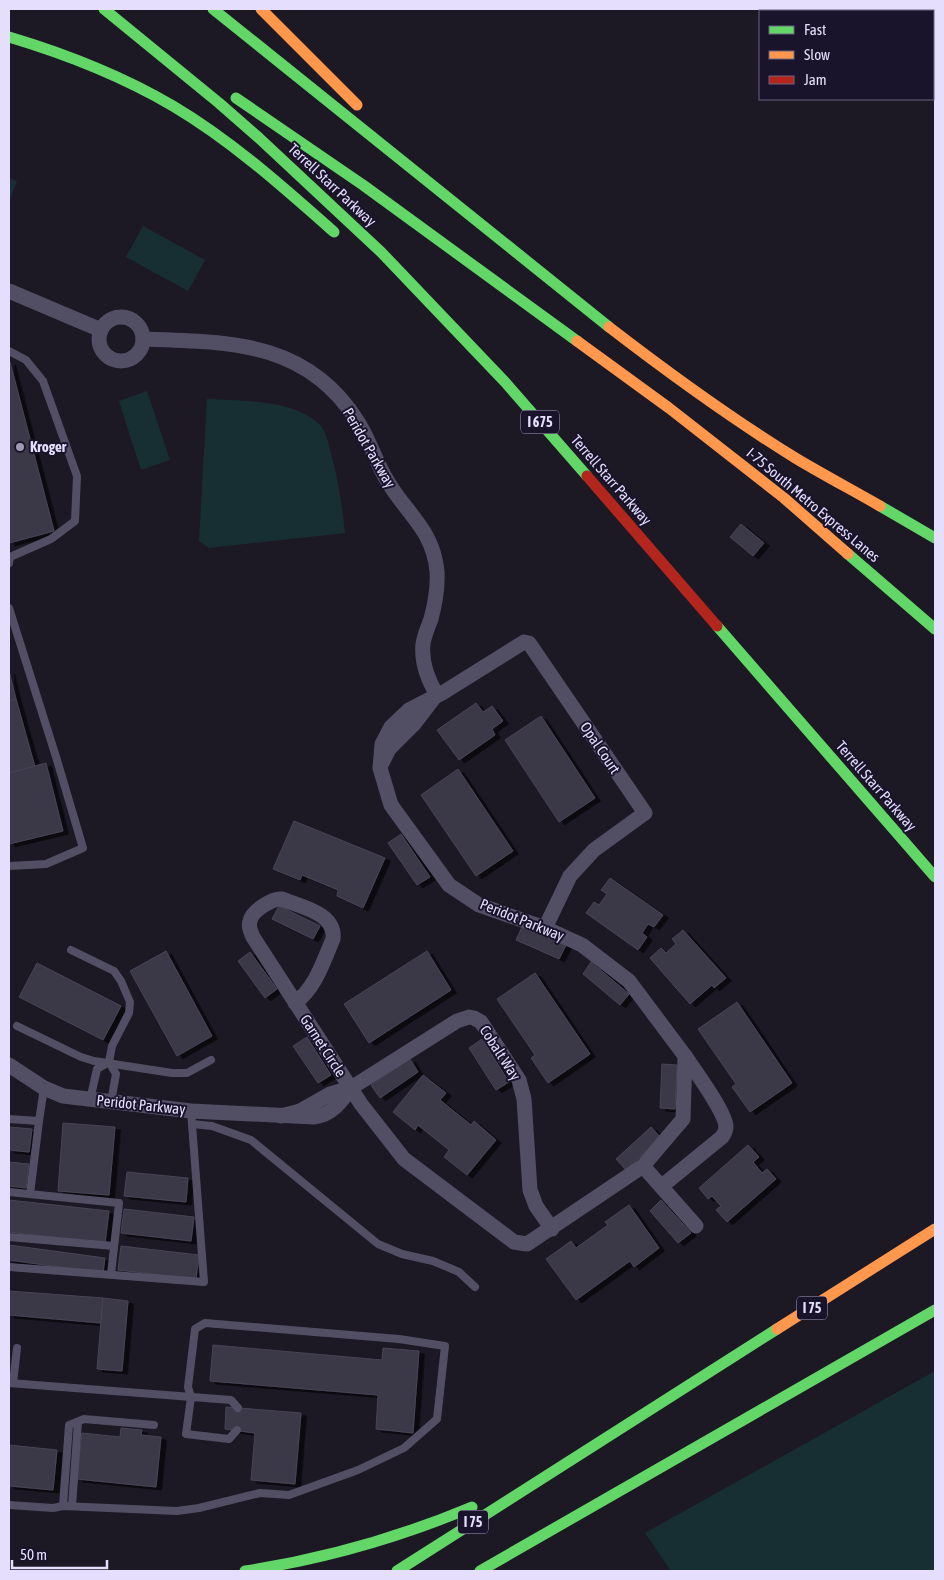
<svg xmlns="http://www.w3.org/2000/svg" width="944" height="1580" font-family="'Asap Condensed',sans-serif">
	<style>
		.green { fill: #172f33 }
		.building { fill: #3b3846; stroke: #494457; filter: url(#shadow) }
		.lines { fill: none; stroke-linecap: round; stroke-linejoin: round }
		.lane { stroke: #524f65; stroke-width: 8 }
		.street { stroke: #524f65; stroke-width: 15 }
		.fast { stroke: #63d668; stroke-width: 11 }
		.slow { stroke: #ff974d; stroke-width: 11 }
		.jam { stroke: #b3261e; stroke-width: 11 }
		.poi-dot { fill: #9f9ab1; stroke: #19132b; stroke-width: 2 }
		.labels { text-anchor: middle; stroke-width: 4; stroke-linejoin: round; paint-order: stroke }
		.shield { fill: #19132b; stroke: #a8a2be; stroke-width: 1 }
		.shield-label { font-size: 14px; font-weight: bold; fill: #e5dffd }
		.street-label { font-size: 15px; fill: #e5dffd; stroke: #19132b }
		.poi-label { font-size: 15px; font-weight: bold; fill: #e5dffd; stroke: #19132b; text-anchor: start }
	</style>
	<defs>
		<filter id="shadow"><feDropShadow dx="5.5" dy="3" stdDeviation="0" flood-color="#0009"/></filter>
	</defs>
	<rect width="100%" height="100%" fill="#1c1925"/>
	<g class="green">
		<path d="M9,178L17,181L9,202Z"/>
		<path d="M143,226L205,260L188,291L126,257Z"/>
		<path d="M147,391L170,460L141,470L119,401Z"/>
		<path d="M207,399C242,401 294,399 320,425C326,431 328,442 330,450C338,478 342,504 345,533L209,548L199,541Z"/>
		<path d="M935,1371V1571H671L645,1533Z"/>
	</g>
	<g class="building">
		<path d="M10,362L54,531L9,543V363Z"/>
		<path d="M741,524L764,543L753,556L730,537Z"/>
		<path d="M9,671L16,699L9,701Z"/>
		<path d="M16,699L35,767L9,773V701Z"/>
		<path d="M476,703L483,712L492,706L503,721L492,729L495,735L459,760L437,730Z"/>
		<path d="M541,716L595,798L559,822L505,740Z"/>
		<path d="M46,763L63,831L9,844V773Z"/>
		<path d="M458,769L513,851L476,876L421,795Z"/>
		<path d="M294,821L385,858L363,908L337,896L338,890L302,875L300,880L273,869Z"/>
		<path d="M401,834L430,877L417,885L388,843Z"/>
		<path d="M610,878L663,915L654,927L648,924L642,933L647,937L638,950L586,913L594,902L599,905L607,894L601,890Z"/>
		<path d="M279,906L320,926L313,939L272,919Z"/>
		<path d="M522,927L566,945L559,959L516,940Z"/>
		<path d="M683,930L726,978L714,988L712,985L690,1004L650,958L661,948L666,953L676,944L672,939Z"/>
		<path d="M166,951L212,1036L177,1056L130,971Z"/>
		<path d="M427,951L451,990L369,1043L344,1004Z"/>
		<path d="M250,952L277,989L265,998L238,961Z"/>
		<path d="M591,962L629,994L620,1005L583,974Z"/>
		<path d="M37,963L121,1006L103,1040L19,997Z"/>
		<path d="M535,973L590,1054L548,1083L531,1058L535,1055L497,999Z"/>
		<path d="M737,1002L792,1083L750,1112L732,1087L736,1084L698,1029Z"/>
		<path d="M307,1037L331,1075L318,1083L293,1046Z"/>
		<path d="M482,1039L509,1082L496,1090L469,1048Z"/>
		<path d="M410,1059L418,1072L380,1098L371,1085Z"/>
		<path d="M662,1064L677,1065L675,1109L660,1108Z"/>
		<path d="M423,1075L446,1093L440,1100L471,1125L474,1121L496,1140L467,1175L444,1157L449,1150L418,1125L415,1130L393,1112Z"/>
		<path d="M63,1123L115,1127L109,1195L58,1191Z"/>
		<path d="M9,1127L32,1129L29,1152L9,1150Z"/>
		<path d="M651,1127L661,1138L626,1170L616,1159Z"/>
		<path d="M748,1145L759,1157L753,1162L762,1173L767,1169L776,1179L727,1222L716,1210L721,1206L712,1196L708,1199L699,1188Z"/>
		<path d="M9,1162L29,1164L26,1188L9,1186Z"/>
		<path d="M127,1172L188,1178L186,1202L124,1196Z"/>
		<path d="M9,1200L109,1211L105,1243L9,1232Z"/>
		<path d="M661,1200L691,1233L678,1243L650,1211Z"/>
		<path d="M629,1205L659,1248L634,1267L630,1261L576,1300L546,1259L571,1241L576,1248L608,1225L605,1222Z"/>
		<path d="M124,1209L194,1217L191,1241L121,1233Z"/>
		<path d="M9,1245L105,1258L103,1273L9,1260Z"/>
		<path d="M121,1246L199,1255L196,1279L118,1270Z"/>
		<path d="M9,1291L103,1298L101,1323L9,1315Z"/>
		<path d="M103,1298L128,1301L122,1371L97,1369Z"/>
		<path d="M213,1345L382,1360L383,1348L419,1351L413,1433L376,1429L378,1395L210,1381Z"/>
		<path d="M226,1407L301,1413L295,1484L251,1480L255,1433L225,1429Z"/>
		<path d="M121,1428L142,1430L141,1435L161,1437L156,1487L77,1479L82,1433L120,1437Z"/>
		<path d="M9,1445L57,1450L53,1490L9,1486Z"/>
	</g>
	<g class="lines">
		<g class="lane">
			<path d="M9,351L26,360L43,381L77,476L75,521L51,539L10,557L9,563"/>
			<path d="M9,608L57,760L83,848L46,864L9,866"/>
			<path d="M71,950L114,971L121,981L130,1002L129,1013L112,1046L109,1062"/>
			<path d="M17,1026L81,1057L94,1061L172,1073H187L211,1060"/>
			<path d="M90,1100L97,1069L109,1062L116,1074L111,1102"/>
			<path d="M9,1119L39,1121L44,1088"/>
			<path d="M192,1124L212,1126L251,1140L378,1244L402,1254L433,1261L459,1272L475,1287"/>
			<path d="M9,1192L119,1203L111,1274"/>
			<path d="M30,1194L39,1121"/>
			<path d="M9,1237L114,1246"/>
			<path d="M9,1267L204,1282L191,1111"/>
			<path d="M9,1383L231,1400L238,1408"/>
			<path d="M13,1383L17,1348"/>
			<path d="M9,1505L53,1508L63,1506L177,1511L199,1508L260,1493L289,1495L358,1470L404,1448L437,1419L445,1346L399,1339L205,1323L195,1329L188,1387L191,1397L186,1434L229,1439L237,1430"/>
			<path d="M63,1506L69,1425L84,1419L154,1425"/>
			<path d="M72,1506L78,1422"/>
		</g>
		<g class="street">
			<path d="M9,291L101,330"/>
			<circle cx="121" cy="339" r="22"/>
			<path d="M143,339C228,342 307,340 358,422C370,441 376,463 388,482C407,514 433,530 437,571C438,587 435,604 431,619C428,627 424,636 423,644C421,662 428,680 437,695"/>
			<path d="M382,763L389,749L414,724L434,698"/>
			<path d="M295,1003C316,987 323,962 333,939C336,913 301,907 282,899C272,898 252,911 250,921C248,927 251,932 253,937L361,1104L404,1159L514,1242L527,1244L643,1166L683,1119L685,1056L629,981L582,945L545,928L479,905L449,885L391,805L380,768L382,744L391,727L409,710L444,692L524,642L529,643L645,813L594,850L570,876L545,928"/>
			<path d="M9,1065L44,1088L63,1096L191,1111L314,1117C332,1115 341,1102 351,1088"/>
			<path d="M281,1116L300,1111L330,1094L351,1088L457,1021L469,1017L474,1018L481,1022L519,1080L524,1099L530,1190L536,1206L552,1229"/>
			<path d="M643,1166L696,1226"/>
			<path d="M662,1186L722,1137C725,1133 726,1130 726,1126C724,1110 695,1071 685,1056"/>
		</g>
		<g class="fast">
			<path d="M104,9L219,103L259,138L381,252L505,382L587,476"/>
			<path d="M213,9L609,327"/>
			<path d="M9,37C66,54 122,76 173,106C232,141 283,187 334,232"/>
			<path d="M236,98L363,185L577,341"/>
			<path d="M880,506L935,538"/>
			<path d="M848,554L935,629"/>
			<path d="M717,626L935,877"/>
			<path d="M245,1571C324,1559 398,1538 472,1507"/>
			<path d="M397,1571L777,1329"/>
			<path d="M480,1571L935,1310"/>
		</g>
		<g class="slow">
			<path d="M261,9L357,105"/>
			<path d="M609,327C670,374 732,419 797,459C824,475 852,490 880,506"/>
			<path d="M577,341L669,408L784,498L848,554"/>
			<path d="M777,1329L935,1229"/>
		</g>
		<path class="jam" d="M587,476L717,626"/>
	</g>
	<circle class="poi-dot" cx="20" cy="447" r="5"/>
	<g class="labels">
		<g class="shield">
			<rect x="521" y="410.5" width="38" height="23" rx="4"/>
			<rect x="797" y="1296.5" width="30" height="23" rx="4"/>
			<rect x="458" y="1510.5" width="30" height="23" rx="4"/>
		</g>
		<g class="shield-label">
			<text x="540" y="427">I 675</text>
			<text x="812" y="1313">I 75</text>
			<text x="473" y="1527">I 75</text>
		</g>
		<g class="street-label">
			<text transform="translate(332 185) rotate(43)" y="5">Terrell Starr Parkway</text>
			<text transform="translate(369 448) rotate(60)" y="5">Peridot Parkway</text>
			<text transform="translate(611 480) rotate(49)" y="5">Terrell Starr Parkway</text>
			<text transform="translate(813 505) rotate(40)" y="5">I-75 South Metro Express Lanes</text>
			<text transform="translate(600 748) rotate(56)" y="5">Opal Court</text>
			<text transform="translate(876 786) rotate(49)" y="5">Terrell Starr Parkway</text>
			<text transform="translate(522 920) rotate(22)" y="5">Peridot Parkway</text>
			<text transform="translate(323 1046) rotate(57)" y="5">Garnet Circle</text>
			<text transform="translate(500 1053) rotate(57)" y="5">Cobalt Way</text>
			<text transform="translate(141 1105) rotate(6)" y="5">Peridot Parkway</text>
		</g>
		<g class="poi-label">
			<text x="30" y="452">Kroger</text>
		</g>
	</g>
	<rect width="944" height="1580" fill="none" stroke="#e5dffd" stroke-width="20"/>
	<rect x="759" y="10" width="175" height="90" fill="#19132b" stroke="#6b657f"/>
	<rect x="769" y="26" width="25" height="8" fill="#63d668" stroke="#6b657f"/>
	<text x="804" y="35" font-size="15" fill="#e5dffd">Fast</text>
	<rect x="769" y="51" width="25" height="8" fill="#ff974d" stroke="#6b657f"/>
	<text x="804" y="60" font-size="15" fill="#e5dffd">Slow</text>
	<rect x="769" y="76" width="25" height="8" fill="#b3261e" stroke="#6b657f"/>
	<text x="804" y="85" font-size="15" fill="#e5dffd">Jam</text>
	<path d="M12 1560v8h95v-8" fill="none" stroke="#e5dffd" stroke-width="2.5"/>
	<text x="20" y="1560" font-size="15" fill="#e5dffd" stroke="#19132b" stroke-width="4" paint-order="stroke">50 m</text>
</svg>
